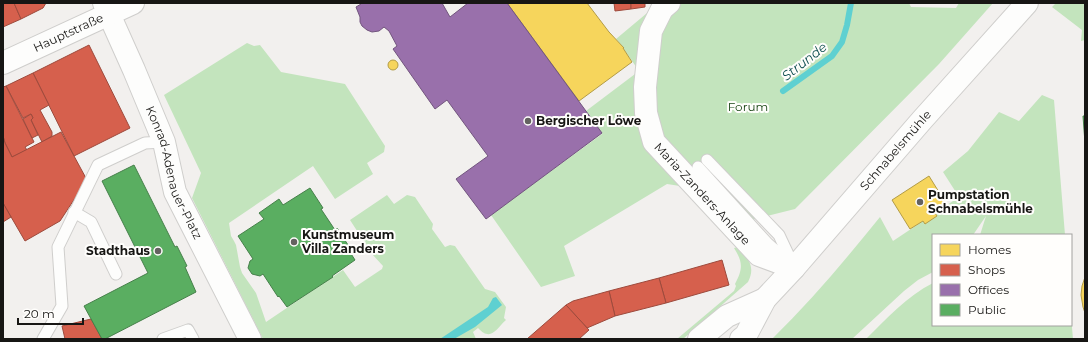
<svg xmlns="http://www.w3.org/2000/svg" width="1088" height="342" font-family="Montserrat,sans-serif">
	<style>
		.green { fill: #c3e4bd }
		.water { fill: #5ed0d1 }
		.homes { fill: #f6d55c; stroke: #b39c46 }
		.shops { fill: #d6604d; stroke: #9d4a3c }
		.offices { fill: #9970ab; stroke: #72557e }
		.public { fill: #5aae61; stroke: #46804a }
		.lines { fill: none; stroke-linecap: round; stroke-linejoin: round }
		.stream { stroke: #5ed0d1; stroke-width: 6 }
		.lane-casing { stroke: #cfcecc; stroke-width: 13 }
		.street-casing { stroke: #cfcecc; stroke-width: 24 }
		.secondary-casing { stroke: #cfcecc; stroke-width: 24 }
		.lane { stroke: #fdfdfc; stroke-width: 11 }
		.street { stroke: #fdfdfc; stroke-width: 22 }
		.secondary { stroke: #fdfdfc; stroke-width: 22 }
		.poi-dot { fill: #646260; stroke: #fffefc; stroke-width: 1.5 }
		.labels { text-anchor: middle; stroke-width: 4; stroke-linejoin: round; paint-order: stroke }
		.street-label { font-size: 12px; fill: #171614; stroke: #fffefc }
		.park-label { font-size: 12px; fill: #194514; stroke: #fffefc }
		.poi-label { font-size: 12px; font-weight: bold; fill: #171614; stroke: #fffefc; text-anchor: start }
		.water-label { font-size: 13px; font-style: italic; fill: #135253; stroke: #fffefc }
	</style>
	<rect width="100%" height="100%" fill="#f2f0ee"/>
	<g class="green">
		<path d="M659,3H909L911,7L956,8L959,3H993L939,64L795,209L720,228L680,186L667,184L564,246L575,276L541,287L491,215L602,134L586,111L639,71L623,48H624L616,39Z"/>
		<path d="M1056,3H1085V40L1081,41L1082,30L1052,7Z"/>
		<path d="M247,43L254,46L260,45L281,72L345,84L385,146L384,152L367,163L373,174L335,199L313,166L229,223L231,236L234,241L236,245L240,267L242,273L256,293L266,322L343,270L355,287L382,269L383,266L372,254L350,220L387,195L394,204L407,195L415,197L433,224L432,229L445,247L450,245L455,246L485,289L495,292L506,307L504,318L506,320C496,329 491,342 478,328L473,332L476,339H263L192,198L201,173L164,95Z"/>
		<path d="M1042,95L1054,100L1065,235H980L986,216L973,235H933V272L918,280L904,291L852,339H772C811,301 846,259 880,217L893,241L923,221L925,224L937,216L935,213L959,197L943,172L968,151L999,112L1019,121Z"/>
		<path d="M738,247C748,259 756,266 748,282L683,339H677L734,291L736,286L735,284C743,269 743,262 734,248Z"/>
		<path d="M933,283V325H1071V316L1073,339H866C886,319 907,296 933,283Z"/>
	</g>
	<path class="water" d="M496,297L502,305L475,327L454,339H440L488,307L493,298Z"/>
	<g class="homes">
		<path d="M507,3H587L609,32L624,48H623L632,62L579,101Z"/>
		<circle cx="393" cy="65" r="5"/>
		<path d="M929,176L947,205L935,213L937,216L925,224L923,221L910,229L892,200Z"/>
		<path d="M1085,277V313L1083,307L1081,295L1082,286Z"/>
	</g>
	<g class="shops">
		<path d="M3,3H14L21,19L3,27Z"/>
		<path d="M14,3H46L43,8L21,19Z"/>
		<path d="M614,3H631V9L615,11Z"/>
		<path d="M631,3H645V7L631,9Z"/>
		<path d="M89,45L130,128L74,156L33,73Z"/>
		<path d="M33,73L49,105L40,110L52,132V136L42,142L31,120L33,118L31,114L23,118L6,86Z"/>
		<path d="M6,86L34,142L25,147L27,150L12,157L5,143L3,136V87Z"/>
		<path d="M31,114L33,118L31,120L38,135L32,138L23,119Z"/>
		<path d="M61,132L87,180L60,221L25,241L3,203V136L5,143L12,157Z"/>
		<path d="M3,203L11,217L3,222Z"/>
		<path d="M722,260L729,285L666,303L659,278Z"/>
		<path d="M659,278L666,303L615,316L609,291Z"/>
		<path d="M609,291L615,316L587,328L566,305L573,301Z"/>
		<path d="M566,305L589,330L579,339H527Z"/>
		<path d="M91,319L102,339H65L62,326Z"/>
	</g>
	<path class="offices" d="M360,3H442L450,17L468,3H507L602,133L486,219L456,179L488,156L485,152L447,100L435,109L393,49L397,46L389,31L384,27L379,31L372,32L367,30L362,26L360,22V17L356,7L361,4Z"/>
	<g class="public">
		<path d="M1083,116H1085V143Z"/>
		<path d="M134,165L175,247L177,246L187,266L185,267L196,292L105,339H102L84,306L148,273L102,181Z"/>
		<path d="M310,188L323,208L321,209L335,230L337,228L350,248L348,249L355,260L332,276L333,277L287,307L279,296L278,297L263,274L260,276L252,274L248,268L250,261L253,259L238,236L264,219L259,213L279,199L283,205Z"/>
	</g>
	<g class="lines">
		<path class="stream" d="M783,91L832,56L842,42L847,25L851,3"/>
		<defs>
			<g id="lane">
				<path d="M707,160L779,235L794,267"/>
				<path d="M698,167L768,244L784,258"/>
				<path d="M74,212L91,222L116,274"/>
				<path d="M43,339L62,306L58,247L98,165L145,143L164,142"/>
				<path d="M163,339L188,330L193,339"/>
			</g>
			<g id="street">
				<path id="s1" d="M104,3L134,70L164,142L175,192L250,339"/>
				<path id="s2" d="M669,3L662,9L651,31L645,87L646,113L654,142L759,255L794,268"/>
				<path id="s3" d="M3,63L133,3"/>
			</g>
			<g id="secondary">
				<path d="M699,339L727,316L765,299"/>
				<path id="s4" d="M741,339L746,335L765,299L794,268L922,120L1027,3"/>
			</g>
		</defs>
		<use href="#lane" class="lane-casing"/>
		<use href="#street" class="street-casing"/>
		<use href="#secondary" class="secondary-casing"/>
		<use href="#lane" class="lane"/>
		<use href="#street" class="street"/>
		<use href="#secondary" class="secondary"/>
	</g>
	<g class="poi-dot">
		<circle cx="528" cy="121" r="4"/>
		<circle cx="920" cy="202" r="4"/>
		<circle cx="294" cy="242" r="4"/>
		<circle cx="158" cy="251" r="4"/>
	</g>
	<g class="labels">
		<g class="street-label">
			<text dy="4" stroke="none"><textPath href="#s3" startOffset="72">Hauptstraße</textPath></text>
			<text dy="4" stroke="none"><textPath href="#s4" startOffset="245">Schnabelsmühle</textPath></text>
			<text dy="4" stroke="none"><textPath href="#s1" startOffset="184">Konrad-Adenauer-Platz</textPath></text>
			<text dy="4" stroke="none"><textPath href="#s2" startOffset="217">Maria-Zanders-Anlage</textPath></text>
		</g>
		<g class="park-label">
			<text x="748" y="111">Forum</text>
		</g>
		<g class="poi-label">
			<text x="536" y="125">Bergischer Löwe</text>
			<text x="928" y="199">Pumpstation<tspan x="928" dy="14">Schnabelsmühle</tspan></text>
			<text x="302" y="239">Kunstmuseum<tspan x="302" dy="14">Villa Zanders</tspan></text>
			<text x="150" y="255" text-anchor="end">Stadthaus</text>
		</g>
		<g class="water-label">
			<text transform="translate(804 61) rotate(-38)" y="5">Strunde</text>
		</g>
	</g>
	<rect width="1088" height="342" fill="none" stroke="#171614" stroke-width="8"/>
	<rect x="932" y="234" width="140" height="92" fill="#fffefc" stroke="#a2a19f"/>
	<rect x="940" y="244" width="20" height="12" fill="#f6d55c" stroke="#a2a19f"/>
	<text x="968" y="254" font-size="12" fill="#171614">Homes</text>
	<rect x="940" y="264" width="20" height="12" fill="#d6604d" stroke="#a2a19f"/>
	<text x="968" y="274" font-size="12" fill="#171614">Shops</text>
	<rect x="940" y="284" width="20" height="12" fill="#9970ab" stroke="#a2a19f"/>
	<text x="968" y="294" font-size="12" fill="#171614">Offices</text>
	<rect x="940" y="304" width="20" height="12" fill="#5aae61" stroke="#a2a19f"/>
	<text x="968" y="314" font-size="12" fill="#171614">Public</text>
	<path d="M18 318v6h65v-6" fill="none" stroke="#171614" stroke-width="2"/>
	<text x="24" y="318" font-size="12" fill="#171614" stroke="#fffefc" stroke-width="3" paint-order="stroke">20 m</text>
</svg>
